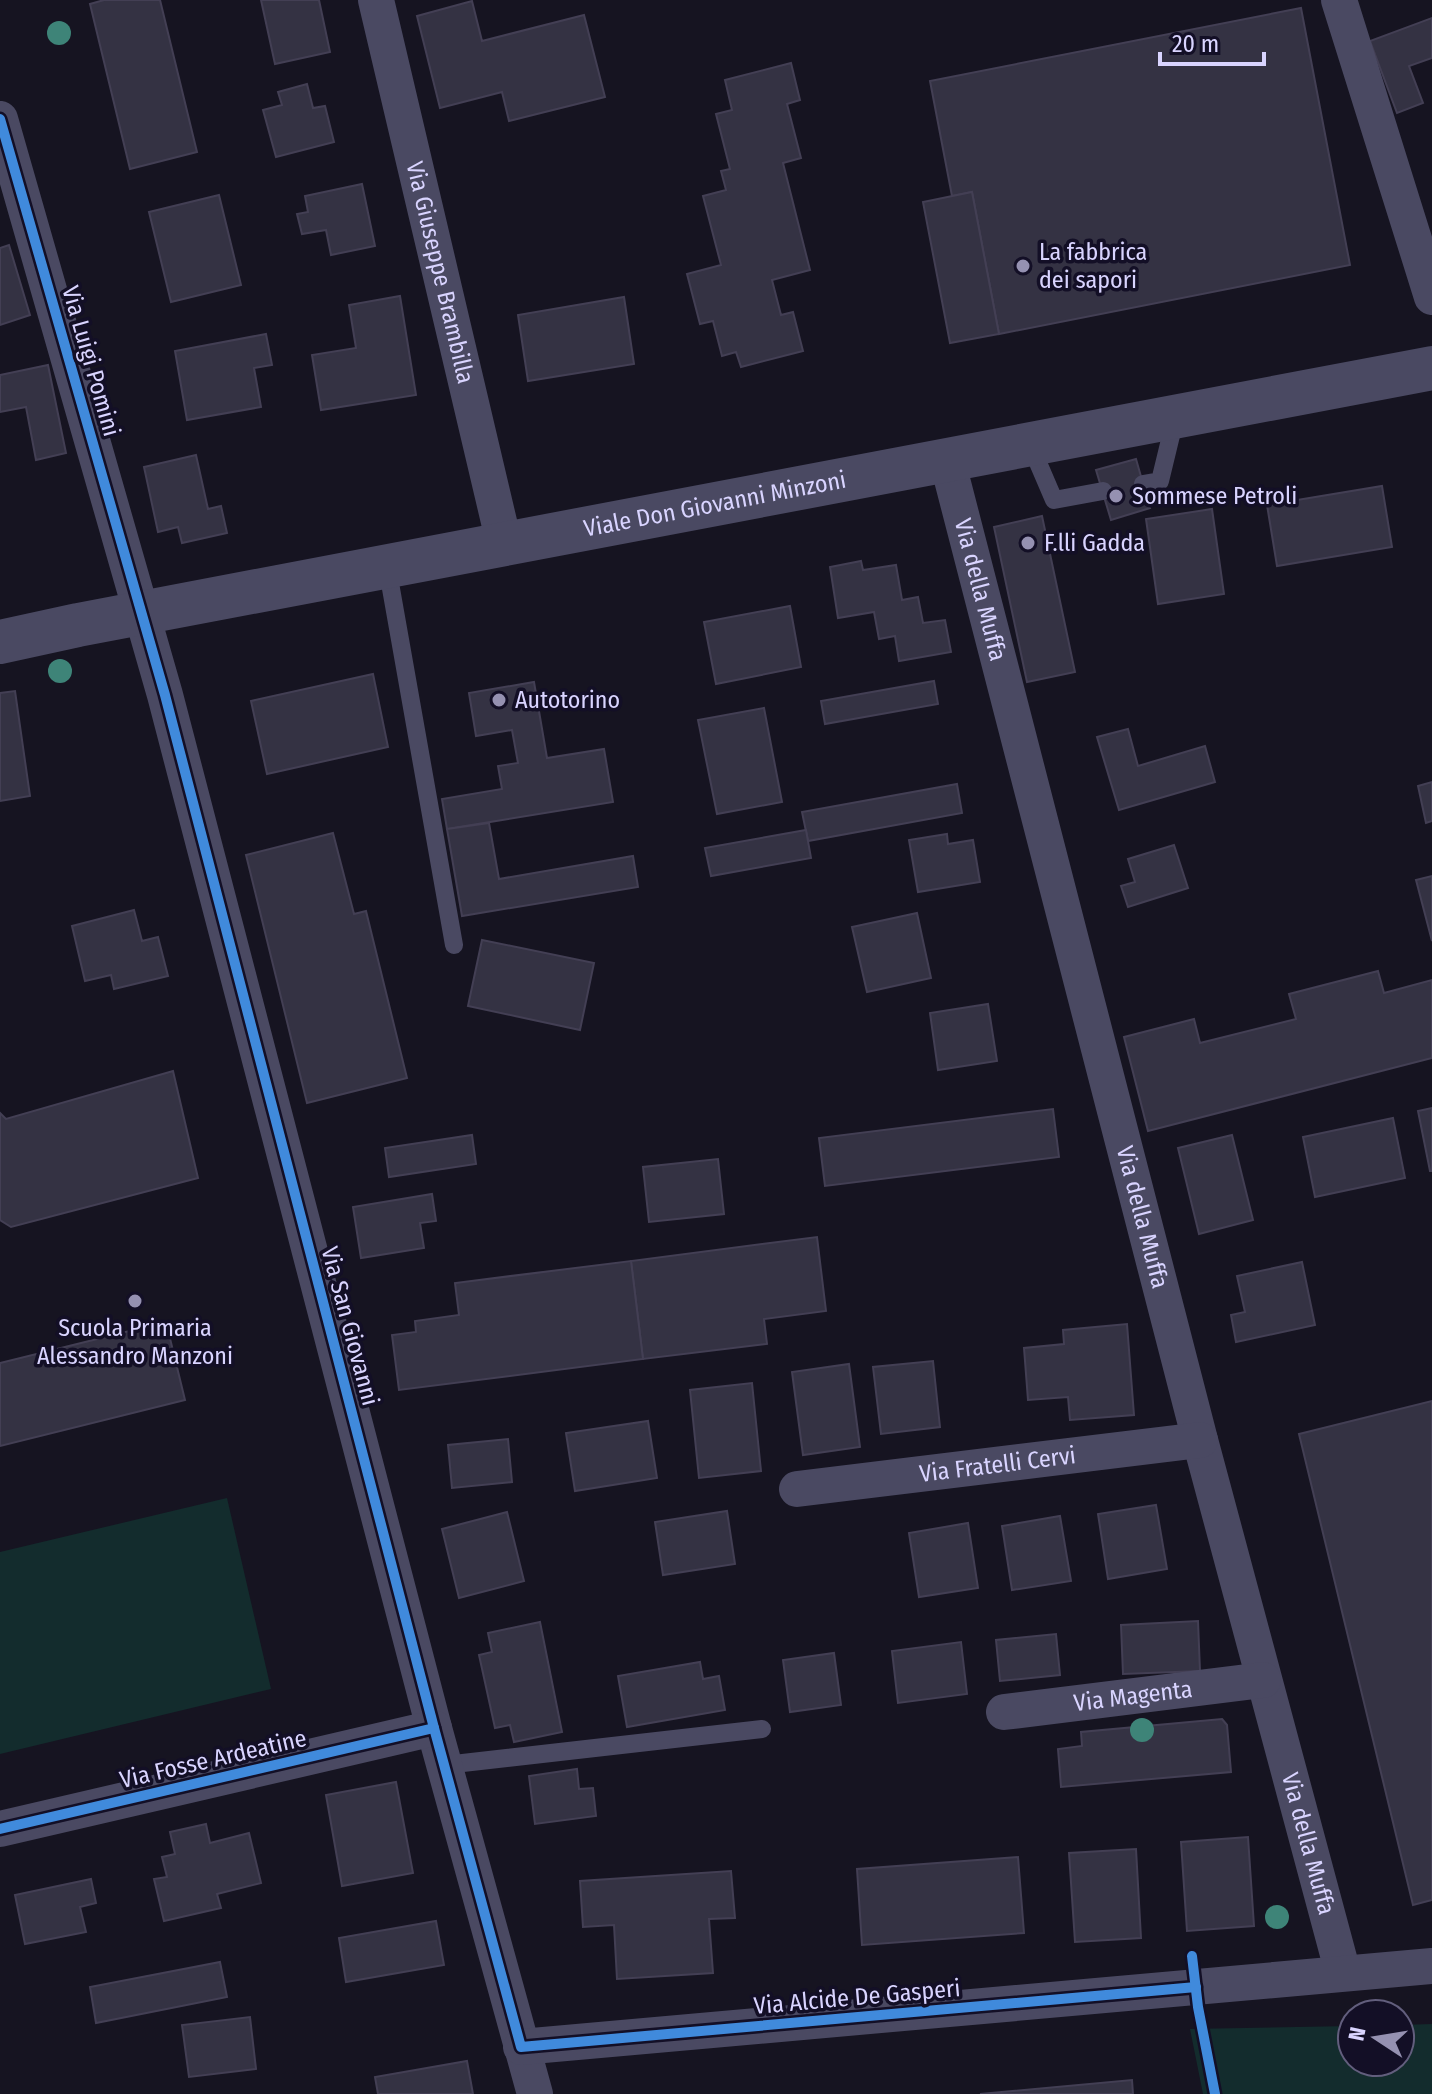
<svg xmlns="http://www.w3.org/2000/svg" width="1432" height="2094" font-family="'Fira Sans Condensed',sans-serif">
	<style>
		.green { fill: #132c2d }
		.building { fill: #343243; stroke: #433f54; stroke-width: 2 }
		.lines { fill: none; stroke-linecap: round; stroke-linejoin: round }
		.service { stroke: #4a4962; stroke-width: 18 }
		.minor { stroke: #4a4962; stroke-width: 36 }
		.tertiary { stroke: #4a4962; stroke-width: 44 }
		.cycleway-casing { stroke: #130f26; stroke-width: 15 }
		.cycleway { stroke: #408adc; stroke-width: 10 }
		.tree { fill: #3e8478 }
		.poi-dot { fill: #9591b1; stroke: #130f26; stroke-width: 3 }
		.labels { text-anchor: middle; stroke-width: 7; stroke-linejoin: round; paint-order: stroke }
		.poi-label { font-size: 24px; fill: #d9d4ff; stroke: #130f26; text-anchor: start }
		.street-label { font-size: 24px; fill: #d9d4ff; stroke: #130f26 }
	</style>
	<rect width="100%" height="100%" fill="#161421"/>
	<g class="green">
		<path d="M227,1498L271,1689L0,1754V1552Z"/>
		<path d="M1432,2024V2094H1203L1190,2029L1352,2026V2062H1400V2025Z"/>
	</g>
	<g class="building">
		<path d="M104,0H160L197,152L130,169L90,4Z"/>
		<path d="M261,0H319L330,52L275,64Z"/>
		<path d="M472,1L482,41L584,15L605,97L509,121L502,92L440,108L417,16Z"/>
		<path d="M1301,8L1350,265L999,334L972,192L952,196L930,81Z"/>
		<path d="M1432,18V58L1409,66L1423,103L1397,113L1370,41Z"/>
		<path d="M791,63L800,100L787,104L801,158L783,163L810,270L772,280L781,315L793,312L803,351L741,367L736,352L722,356L713,321L700,324L687,274L721,265L703,196L726,190L721,171L730,169L716,114L732,110L725,80Z"/>
		<path d="M307,84L313,108L325,106L334,142L276,157L263,110L282,105L278,92Z"/>
		<path d="M362,184L375,246L331,255L326,230L302,234L297,214L308,212L305,196Z"/>
		<path d="M972,192L999,334L950,343L923,202Z"/>
		<path d="M219,195L241,285L171,302L149,212Z"/>
		<path d="M9,245L30,315L0,325V248Z"/>
		<path d="M400,296L416,395L321,410L312,355L356,348L349,305Z"/>
		<path d="M624,297L634,364L528,381L518,315Z"/>
		<path d="M266,334L272,365L254,368L261,407L187,420L175,351Z"/>
		<path d="M48,365L66,453L36,460L26,407L0,412V375Z"/>
		<path d="M196,455L208,509L221,506L227,533L182,543L178,527L158,532L144,467Z"/>
		<path d="M1136,459L1150,508L1111,520L1096,470Z"/>
		<path d="M1382,486L1392,547L1277,566L1267,505Z"/>
		<path d="M1212,509L1224,594L1158,604L1146,519Z"/>
		<path d="M1042,516L1075,672L1027,682L994,527Z"/>
		<path d="M861,561L863,570L896,565L902,600L918,597L923,623L945,620L951,652L899,661L895,636L879,639L874,612L838,618L830,567Z"/>
		<path d="M790,606L801,667L716,684L704,622Z"/>
		<path d="M373,674L388,747L267,774L251,701Z"/>
		<path d="M934,681L938,704L825,724L821,701Z"/>
		<path d="M534,682L547,758L604,749L613,802L447,829L442,799L502,789L498,766L518,763L512,730L476,736L469,693Z"/>
		<path d="M15,691L30,796L0,801V693Z"/>
		<path d="M764,708L782,802L717,814L698,720Z"/>
		<path d="M1128,729L1138,766L1205,746L1215,782L1119,810L1097,737Z"/>
		<path d="M1432,782V821L1426,823L1418,786Z"/>
		<path d="M957,784L962,813L808,841L802,812Z"/>
		<path d="M489,823L499,879L633,856L638,887L462,916L447,829Z"/>
		<path d="M806,830L811,858L711,876L705,848Z"/>
		<path d="M333,833L354,914L366,911L407,1078L307,1103L246,855Z"/>
		<path d="M947,834L948,844L973,840L980,882L918,892L909,840Z"/>
		<path d="M1174,845L1188,888L1128,907L1121,886L1135,882L1128,859Z"/>
		<path d="M1432,876V941L1416,880Z"/>
		<path d="M134,910L142,941L158,937L168,976L114,989L111,975L85,981L72,926Z"/>
		<path d="M917,913L931,978L867,992L852,927Z"/>
		<path d="M482,940L594,963L580,1030L468,1006Z"/>
		<path d="M1378,971L1384,993L1432,980V1058L1148,1131L1124,1037L1194,1019L1200,1043L1296,1019L1289,994Z"/>
		<path d="M988,1004L997,1061L938,1070L930,1013Z"/>
		<path d="M173,1071L198,1178L11,1227L0,1220V1113L6,1119Z"/>
		<path d="M1432,1108V1171H1430L1418,1111Z"/>
		<path d="M1053,1109L1059,1157L825,1186L819,1138Z"/>
		<path d="M1393,1118L1405,1178L1315,1197L1303,1137Z"/>
		<path d="M472,1135L476,1164L389,1177L385,1148Z"/>
		<path d="M1232,1135L1253,1220L1199,1234L1178,1148Z"/>
		<path d="M718,1159L724,1214L649,1222L643,1167Z"/>
		<path d="M432,1194L436,1221L420,1223L424,1248L361,1258L353,1207Z"/>
		<path d="M817,1237L826,1311L764,1319L767,1344L643,1359L631,1261Z"/>
		<path d="M631,1261L643,1359L399,1390L392,1335L416,1332L415,1321L459,1315L455,1283Z"/>
		<path d="M1302,1262L1315,1325L1236,1342L1231,1315L1245,1312L1237,1276Z"/>
		<path d="M166,1322L185,1400L0,1446V1363Z"/>
		<path d="M1127,1324L1134,1415L1070,1420L1068,1397L1028,1400L1024,1348L1064,1344L1063,1330Z"/>
		<path d="M933,1361L940,1427L881,1434L873,1367Z"/>
		<path d="M849,1364L860,1447L803,1455L792,1372Z"/>
		<path d="M752,1383L761,1471L699,1478L690,1390Z"/>
		<path d="M1432,1401V1900L1413,1905L1299,1434Z"/>
		<path d="M648,1421L657,1478L575,1491L566,1433Z"/>
		<path d="M508,1439L512,1482L452,1488L448,1445Z"/>
		<path d="M1156,1505L1167,1569L1108,1579L1098,1514Z"/>
		<path d="M727,1511L735,1564L663,1575L655,1522Z"/>
		<path d="M507,1512L524,1581L459,1598L442,1529Z"/>
		<path d="M1060,1516L1071,1581L1012,1590L1002,1526Z"/>
		<path d="M968,1523L978,1588L919,1597L909,1533Z"/>
		<path d="M1198,1621L1200,1671L1123,1674L1121,1625Z"/>
		<path d="M540,1622L562,1732L514,1742L510,1725L495,1728L479,1655L492,1652L488,1633Z"/>
		<path d="M1056,1634L1060,1675L1000,1681L996,1640Z"/>
		<path d="M961,1642L967,1694L898,1703L892,1651Z"/>
		<path d="M834,1653L841,1705L790,1712L783,1660Z"/>
		<path d="M700,1662L703,1679L719,1676L725,1710L627,1727L618,1676Z"/>
		<path d="M1222,1719L1227,1725L1231,1772L1061,1787L1058,1749L1082,1746L1081,1732Z"/>
		<path d="M577,1769L579,1789L593,1788L596,1816L535,1824L529,1776Z"/>
		<path d="M396,1782L413,1873L342,1886L326,1795Z"/>
		<path d="M206,1824L210,1843L249,1833L261,1883L217,1894L221,1908L164,1921L154,1879L167,1877L162,1857L175,1854L170,1832Z"/>
		<path d="M1248,1837L1254,1926L1187,1931L1181,1842Z"/>
		<path d="M1136,1849L1141,1938L1075,1942L1069,1853Z"/>
		<path d="M1018,1857L1024,1933L862,1945L857,1869Z"/>
		<path d="M731,1871L735,1918L709,1919L713,1973L617,1979L614,1925L583,1927L580,1881Z"/>
		<path d="M91,1879L96,1903L80,1907L86,1932L25,1944L15,1895Z"/>
		<path d="M436,1921L444,1965L346,1982L339,1938Z"/>
		<path d="M220,1962L227,1997L96,2023L90,1987Z"/>
		<path d="M250,2017L256,2069L189,2077L182,2025Z"/>
		<path d="M467,2061L473,2094H378L375,2077Z"/>
		<path d="M1132,2080L1133,2094H980Z"/>
	</g>
	<g class="lines">
		<g class="service">
			<path d="M1030,444L1054,500L1103,491"/>
			<path d="M1143,484L1160,481L1175,419"/>
			<path d="M387,566L454,945"/>
			<path d="M445,1765L762,1729"/>
		</g>
		<g class="minor">
			<path id="s1" d="M376,0L504,543"/>
			<path d="M1339,0L1432,297"/>
			<path d="M0,119L165,695L434,1728L535,2094"/>
			<path id="s2" d="M947,460L1200,1440L1343,1973"/>
			<path id="s3" d="M797,1489L1200,1440"/>
			<path id="s4" d="M1004,1712L1263,1680"/>
			<path d="M0,1829L434,1728"/>
			<path d="M521,2047L1432,1966"/>
		</g>
		<path class="tertiary" id="s5" d="M0,642L78,625L1432,368"/>
		<defs>
			<g id="cycleway">
				<path d="M0,119L165,695L434,1728L521,2047L1196,1987"/>
				<path d="M0,1829L434,1728"/>
				<path d="M1192,1956L1198,2007L1215,2094"/>
			</g>
		</defs>
		<use href="#cycleway" class="cycleway-casing"/>
		<use href="#cycleway" class="cycleway"/>
	</g>
	<g class="tree">
		<circle cx="59" cy="33" r="12"/>
		<circle cx="60" cy="671" r="12"/>
		<circle cx="1142" cy="1730" r="12"/>
		<circle cx="1277" cy="1917" r="12"/>
	</g>
	<g class="poi-dot">
		<circle cx="1023" cy="266" r="8"/>
		<circle cx="1116" cy="496" r="8"/>
		<circle cx="1028" cy="543" r="8"/>
		<circle cx="499" cy="700" r="8"/>
		<circle cx="135" cy="1301" r="8"/>
	</g>
	<g class="labels">
		<g class="poi-label">
			<text x="1039" y="260">La fabbrica<tspan x="1039" dy="28">dei sapori</tspan></text>
			<text x="1132" y="504">Sommese Petroli</text>
			<text x="1044" y="551">F.lli Gadda</text>
			<text x="515" y="708">Autotorino</text>
			<text x="135" y="1336" text-anchor="middle">Scuola Primaria<tspan x="135" dy="28">Alessandro Manzoni</tspan></text>
		</g>
		<g class="street-label">
			<text dy="8" stroke="none"><textPath href="#s1" startOffset="280">Via Giuseppe Brambilla</textPath></text>
			<text transform="translate(91 361) rotate(74)" y="8">Via Luigi Pomini</text>
			<text dy="8" stroke="none"><textPath href="#s5" startOffset="728">Viale Don Giovanni Minzoni</textPath></text>
			<text dy="8" stroke="none"><textPath href="#s2" startOffset="134">Via della Muffa</textPath></text>
			<text dy="8" stroke="none"><textPath href="#s2" startOffset="782">Via della Muffa</textPath></text>
			<text transform="translate(350 1326) rotate(75)" y="8">Via San Giovanni</text>
			<text dy="8" stroke="none"><textPath href="#s3" startOffset="202">Via Fratelli Cervi</textPath></text>
			<text dy="8" stroke="none"><textPath href="#s4" startOffset="130">Via Magenta</textPath></text>
			<text transform="translate(213 1759) rotate(-13)" y="8">Via Fosse Ardeatine</text>
			<text dy="8" stroke="none"><textPath href="#s2" startOffset="1430">Via della Muffa</textPath></text>
			<text transform="translate(857 1997) rotate(-5)" y="8">Via Alcide De Gasperi</text>
		</g>
	</g>
	<g transform="translate(1376 2038) rotate(282)"><circle r="38" fill="#130f26" stroke="#625e7d" stroke-width="2"/>
	<path d="M0-6L14 30L0 20L-14 30Z" fill="#9591b1"/>
	<text y="-12" font-size="22" font-weight="bold" text-anchor="middle" fill="#d9d4ff">N</text>
	</g>
	<path d="M1160 52v12h104v-12" fill="none" stroke="#d9d4ff" stroke-width="4"/>
	<text x="1172" y="52" font-size="24" fill="#d9d4ff" stroke="#130f26" stroke-width="6" paint-order="stroke">20 m</text>
</svg>
